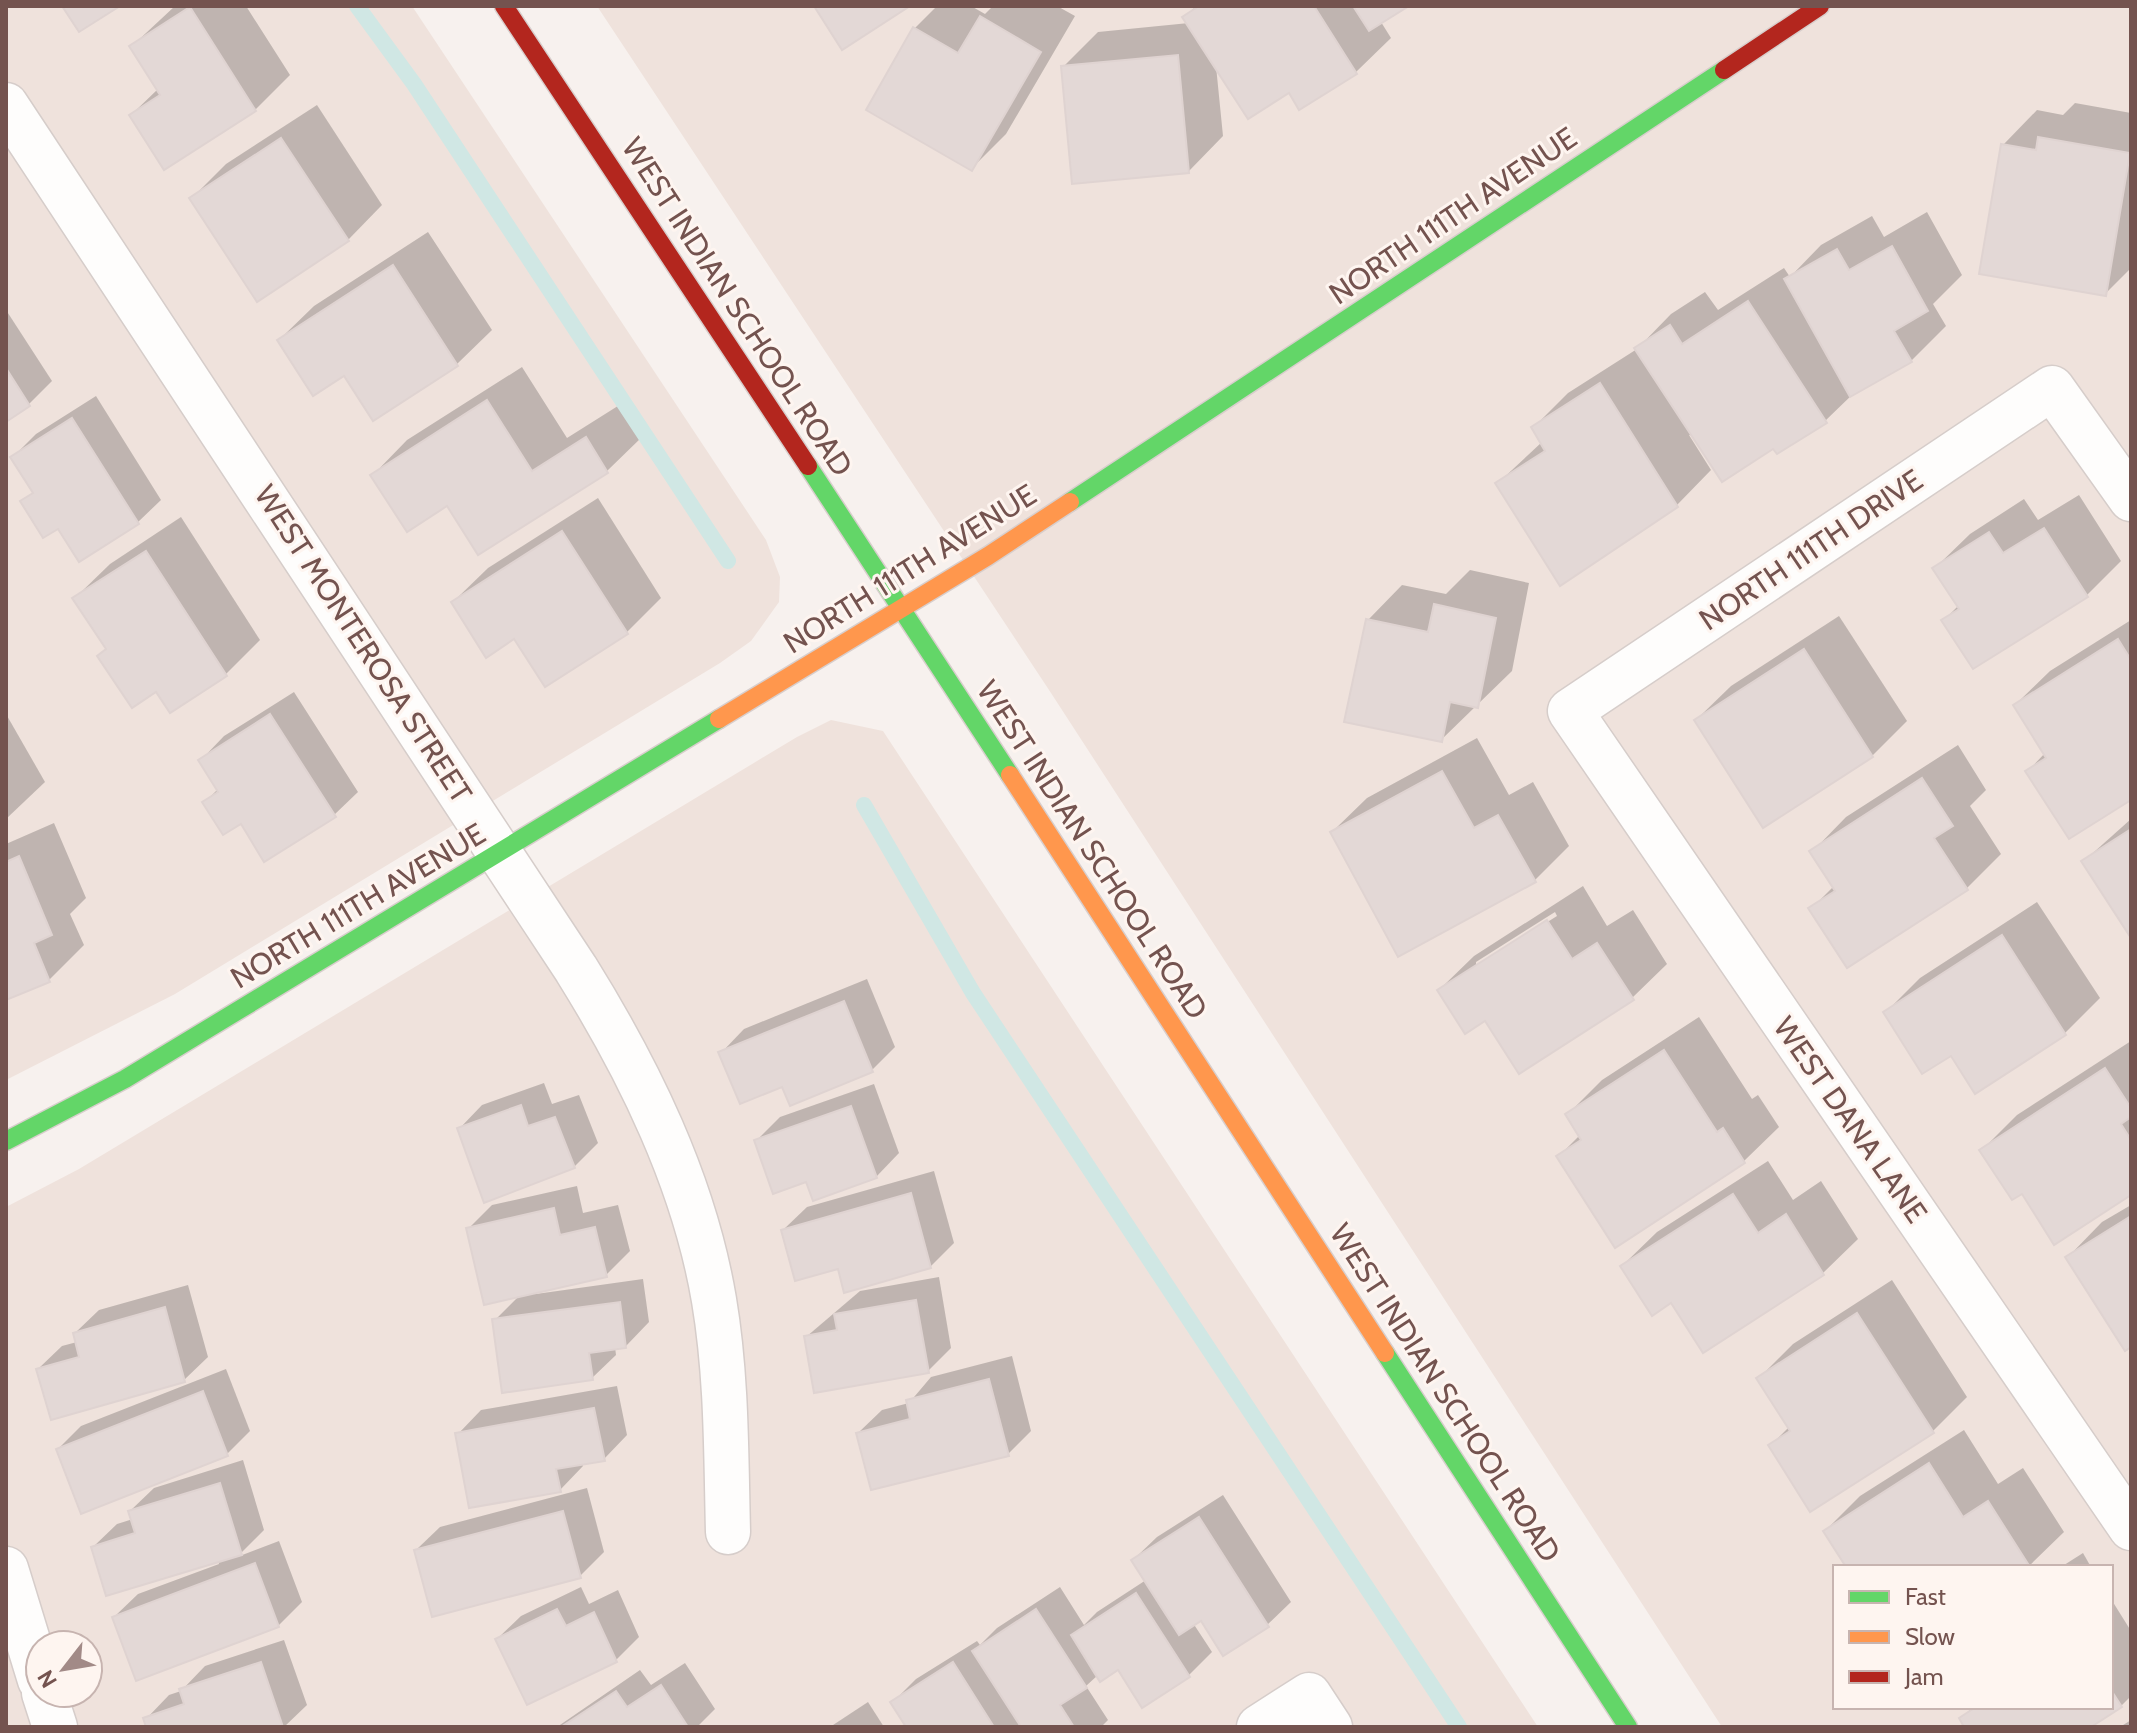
<svg xmlns="http://www.w3.org/2000/svg" width="2137" height="1733" font-family="Cabin,sans-serif">
	<style>
		.residential { fill: #efe2dc; fill-rule: evenodd }
		.shadow { fill: #0003; fill-rule: evenodd }
		.lines { fill: none; stroke-linecap: round; stroke-linejoin: round }
		.stream { stroke: #d0e7e4; stroke-width: 16 }
		.building { fill: #e3d8d6; stroke: #dfd3d1; stroke-width: 2 }
		.street-casing { stroke: #d6cdca; stroke-width: 47 }
		.fast-casing { stroke: #d8cecc; stroke-width: 21 }
		.slow-casing { stroke: #d8cecc; stroke-width: 21 }
		.jam-casing { stroke: #d8cecc; stroke-width: 21 }
		.street { stroke: #fefdfc; stroke-width: 44 }
		.fast { stroke: #63d668; stroke-width: 18 }
		.slow { stroke: #ff974d; stroke-width: 18 }
		.jam { stroke: #b3261e; stroke-width: 18 }
		.labels { text-anchor: middle; stroke-width: 6; stroke-linejoin: round; paint-order: stroke }
		.street-label { font-size: 30px; fill: #74534f; stroke: #fef5f0 }
	</style>
	<rect width="100%" height="100%" fill="#f7f1ee"/>
	<g class="residential">
		<path d="M6,6H412L766,540L780,577L779,602L751,641L720,663L175,994L6,1080Z"/>
		<path d="M597,6H2131V1727H1722L1051,693ZM1835,1567H2111V1707H1835Z"/>
		<path d="M831,720L883,731L1538,1727H6V1207L79,1169L797,737ZM40,1645H88V1693H40Z"/>
	</g>
	<g class="shadow">
		<path d="M175,6H246L290,75L255,110L164,167L131,115L158,89L131,47Z"/>
		<path d="M937,6H971L985,14L993,6H1057L1075,16L1006,134L971,169L915,28Z"/>
		<path d="M1196,6H1405L1381,22L1391,38L1356,72L1300,107L1289,90L1216,66L1223,136L1189,171L1063,67L1098,32L1189,23L1185,17Z"/>
		<path d="M2075,103L2131,113V268L2105,294L2003,145L2037,110L2063,115Z"/>
		<path d="M317,105L382,205L348,240L191,199L226,164Z"/>
		<path d="M1927,212L1962,275L1933,304L1946,326L1911,361L1854,393L1825,421L1773,446L1689,435L1711,470L1677,505L1561,584L1498,483L1542,442L1533,428L1568,393L1637,349L1671,314L1705,292L1718,310L1784,268L1790,277L1821,245L1872,216L1884,237Z"/>
		<path d="M428,232L492,330L457,364L374,418L345,373L279,340L314,306Z"/>
		<path d="M6,310L52,381L29,404L6,419Z"/>
		<path d="M522,367L567,438L621,404L642,437L607,471L479,552L447,503L373,475L407,440Z"/>
		<path d="M96,396L161,500L137,523L58,526L23,502L34,491L13,457L36,434Z"/>
		<path d="M2079,495L2121,561L2086,596L1944,620L1959,605L1935,568L1970,534L2024,499L2038,520Z"/>
		<path d="M598,498L661,598L627,632L453,602L488,568Z"/>
		<path d="M181,517L260,640L226,674L157,689L108,648L75,598L110,564Z"/>
		<path d="M1470,570L1529,583L1512,671L1441,740L1368,620L1402,585L1446,594Z"/>
		<path d="M1839,616L1907,721L1872,756L1696,720L1731,686Z"/>
		<path d="M2131,620V797L2028,771L2045,753L2015,705L2050,671Z"/>
		<path d="M294,692L358,792L334,815L241,821L205,802L219,788L201,760L224,736Z"/>
		<path d="M6,714L45,782L6,819Z"/>
		<path d="M1477,738L1509,795L1533,782L1569,846L1534,881L1332,832L1367,798Z"/>
		<path d="M1958,745L1986,790L1970,806L2001,854L1967,888L1811,909L1834,886L1812,852L1846,817Z"/>
		<path d="M2131,819V934L2084,861Z"/>
		<path d="M54,823L86,898L70,914L84,945L49,980L6,998V844Z"/>
		<path d="M1583,886L1607,926L1633,910L1667,964L1632,998L1486,1019L1439,990L1474,956ZM1555,912L1557,916L1476,967V962Z"/>
		<path d="M2037,902L2100,998L2065,1033L1976,1091L1952,1053L1886,1012L1920,978Z"/>
		<path d="M867,979L895,1047L872,1070L783,1084L721,1053L744,1029Z"/>
		<path d="M1699,1017L1752,1099L1758,1095L1779,1127L1744,1161L1615,1245L1558,1157L1580,1135L1567,1115L1602,1080Z"/>
		<path d="M2131,1041V1193L2022,1191L1982,1150L2017,1115Z"/>
		<path d="M544,1083L552,1104L579,1095L598,1143L574,1167L459,1129L482,1105Z"/>
		<path d="M874,1084L899,1153L876,1177L807,1179L756,1141L780,1117Z"/>
		<path d="M1768,1161L1793,1200L1821,1181L1858,1239L1823,1273L1704,1350L1672,1300L1622,1266L1657,1232Z"/>
		<path d="M934,1171L954,1243L930,1267L839,1266L783,1230L807,1207Z"/>
		<path d="M577,1186L583,1213L618,1205L630,1251L606,1275L536,1291V1294L643,1279L649,1322L626,1346L615,1347L616,1355L592,1378L495,1320L520,1295L468,1229L492,1205Z"/>
		<path d="M2131,1205V1345L2068,1257L2102,1222Z"/>
		<path d="M939,1277L951,1348L928,1371L806,1337L860,1291Z"/>
		<path d="M1892,1280L1967,1397L1933,1431L1770,1446L1789,1427L1758,1379L1793,1344Z"/>
		<path d="M188,1285L208,1357L184,1380L38,1369L62,1346L77,1342L75,1333L99,1310Z"/>
		<path d="M1012,1356L1031,1431L1008,1454L858,1433L882,1410L909,1403L931,1377Z"/>
		<path d="M226,1369L250,1431L227,1454L58,1449L81,1426Z"/>
		<path d="M617,1386L627,1435L604,1459L582,1463L583,1466L560,1490L458,1434L481,1410Z"/>
		<path d="M1964,1430L1998,1484L2023,1468L2064,1532L2028,1567H1848L1825,1531L1860,1496Z"/>
		<path d="M243,1460L264,1530L237,1557L279,1541L302,1602L278,1626L114,1617L138,1594L219,1564L218,1560L93,1547L117,1524L133,1519L130,1511L154,1488Z"/>
		<path d="M587,1488L604,1552L580,1576L416,1550L440,1527Z"/>
		<path d="M1223,1495L1291,1602L1267,1625L1201,1618L1193,1623L1212,1652L1188,1676L1119,1668L1098,1675L1086,1686L1108,1720L1101,1727H908L893,1702L916,1679L977,1641L980,1645L997,1628L1060,1587L1084,1625L1097,1612L1146,1580L1133,1560L1157,1537Z"/>
		<path d="M2083,1553L2091,1567H2061Z"/>
		<path d="M581,1587L589,1604L618,1590L639,1637L616,1660L497,1639L521,1616Z"/>
		<path d="M2111,1599L2131,1631V1696L2121,1706L2088,1727H1967L1961,1718L1973,1707H2111Z"/>
		<path d="M284,1640L307,1705L284,1727H148L146,1719L169,1695L181,1691L205,1666Z"/>
		<path d="M685,1663L715,1709L697,1727H557L640,1670L651,1685Z"/>
		<path d="M868,1702L884,1727H830Z"/>
		<path d="M2131,1720V1727H2120Z"/>
	</g>
	<g class="lines">
		<g class="stream">
			<path d="M357,6L414,84L728,561"/>
			<path d="M864,805L973,993L1459,1727"/>
		</g>
	</g>
	<g class="building">
		<path d="M62,6H120L79,32Z"/>
		<path d="M814,6H910L842,50Z"/>
		<path d="M1199,6H1314L1357,74L1299,110L1289,93L1248,119L1182,17Z"/>
		<path d="M1353,6H1409L1369,31Z"/>
		<path d="M190,7L256,111L164,170L129,115L160,95L129,46Z"/>
		<path d="M980,16L1041,52L972,171L866,110L913,27L958,53Z"/>
		<path d="M1178,55L1189,173L1072,184L1061,66Z"/>
		<path d="M2038,137L2130,153L2106,296L1979,274L2001,144L2036,150Z"/>
		<path d="M281,138L349,241L257,302L189,198Z"/>
		<path d="M1892,246L1928,311L1894,331L1912,362L1850,397L1784,279L1837,249L1849,270Z"/>
		<path d="M393,265L458,366L373,421L344,376L313,396L277,340Z"/>
		<path d="M1748,301L1827,423L1777,454L1773,449L1722,482L1634,348L1670,325L1682,344Z"/>
		<path d="M6,368L30,406L6,422Z"/>
		<path d="M1600,383L1678,507L1560,586L1495,483L1545,451L1531,427Z"/>
		<path d="M487,400L532,471L586,437L608,473L478,555L447,506L407,532L370,475Z"/>
		<path d="M72,418L139,524L79,562L58,529L43,538L20,501L33,493L10,457Z"/>
		<path d="M2044,528L2088,597L1973,669L1941,620L1959,609L1932,568L1989,532L2003,553Z"/>
		<path d="M562,531L628,634L545,687L514,639L486,658L451,602Z"/>
		<path d="M146,551L227,676L170,713L156,692L132,708L97,656L106,649L72,598Z"/>
		<path d="M1434,604L1496,618L1478,708L1450,702L1442,742L1344,722L1366,619L1428,632Z"/>
		<path d="M2118,639L2131,660V800L2069,839L2025,771L2046,758L2013,705Z"/>
		<path d="M1804,649L1873,757L1763,828L1694,720Z"/>
		<path d="M270,714L336,817L264,862L241,824L223,835L202,802L218,792L198,760Z"/>
		<path d="M1442,771L1474,828L1498,815L1536,882L1398,957L1330,832Z"/>
		<path d="M1922,778L1953,826L1934,838L1968,890L1847,968L1808,908L1835,891L1809,851Z"/>
		<path d="M2131,829V938L2081,861Z"/>
		<path d="M19,856L52,935L34,943L50,982L6,1000V862Z"/>
		<path d="M1547,920L1572,959L1597,943L1634,1000L1519,1074L1485,1021L1465,1034L1437,990Z"/>
		<path d="M2002,935L2066,1035L1975,1094L1951,1056L1922,1074L1883,1012Z"/>
		<path d="M844,1001L873,1072L790,1106L782,1087L740,1104L718,1052Z"/>
		<path d="M1664,1050L1717,1132L1723,1128L1745,1163L1615,1248L1556,1156L1581,1140L1565,1114Z"/>
		<path d="M2105,1068L2131,1108V1117L2121,1124L2131,1140V1195L2054,1245L2022,1194L2012,1200L1979,1150Z"/>
		<path d="M521,1105L528,1126L555,1117L575,1168L484,1203L457,1128Z"/>
		<path d="M851,1106L877,1178L813,1201L806,1182L773,1194L754,1140Z"/>
		<path d="M911,1193L931,1268L844,1293L838,1269L795,1281L781,1230Z"/>
		<path d="M1733,1194L1758,1233L1786,1214L1824,1275L1703,1353L1671,1303L1652,1316L1620,1266Z"/>
		<path d="M554,1208L560,1235L595,1227L607,1277L484,1305L466,1228Z"/>
		<path d="M2131,1216V1347L2125,1351L2065,1257Z"/>
		<path d="M916,1300L929,1373L814,1393L804,1336L837,1330L834,1314Z"/>
		<path d="M620,1302L626,1348L589,1353L593,1380L502,1393L492,1319Z"/>
		<path d="M165,1307L185,1382L51,1420L36,1369L79,1357L73,1333Z"/>
		<path d="M1857,1313L1934,1433L1810,1512L1768,1445L1790,1431L1756,1378Z"/>
		<path d="M989,1379L1009,1456L871,1490L856,1433L910,1419L906,1400Z"/>
		<path d="M203,1391L228,1456L81,1514L56,1449Z"/>
		<path d="M594,1408L605,1461L556,1469L561,1492L469,1508L455,1433Z"/>
		<path d="M1929,1463L1963,1517L1988,1501L2030,1567H1846L1823,1531Z"/>
		<path d="M220,1483L242,1555L106,1596L91,1547L135,1533L128,1511Z"/>
		<path d="M563,1511L581,1578L432,1617L414,1550Z"/>
		<path d="M1199,1517L1269,1627L1223,1656L1201,1621L1179,1635L1131,1560Z"/>
		<path d="M255,1563L279,1627L136,1681L112,1617Z"/>
		<path d="M1136,1593L1190,1677L1142,1708L1118,1670L1100,1682L1071,1635Z"/>
		<path d="M557,1609L566,1626L594,1612L617,1662L527,1705L495,1639Z"/>
		<path d="M1036,1609L1087,1688L1060,1705L1074,1727H1021L972,1651Z"/>
		<path d="M261,1662L283,1727H146L143,1718L184,1704L179,1689Z"/>
		<path d="M953,1662L994,1727H906L890,1702Z"/>
		<path d="M661,1685L688,1727H561L616,1691L627,1707Z"/>
		<path d="M2111,1690L2122,1707L2091,1727H1964L1959,1718L1976,1707H2111Z"/>
	</g>
	<g class="lines">
		<defs>
			<g id="street">
				<path d="M6,105L576,969C639,1070 694,1182 714,1300C727,1377 726,1454 728,1532"/>
				<path d="M2131,499L2052,388L1570,711L2131,1528"/>
				<path d="M6,1569L40,1680"/>
				<path d="M44,1693L55,1727"/>
				<path d="M1259,1727L1309,1695L1330,1727"/>
			</g>
			<g id="fast">
				<path d="M808,466L1010,775"/>
				<path d="M1070,502L1724,70"/>
				<path d="M6,1141L125,1079L719,719"/>
				<path d="M1385,1353L1628,1727"/>
			</g>
			<g id="slow">
				<path d="M719,719L988,556L1070,502"/>
				<path d="M1010,775L1385,1353"/>
			</g>
			<g id="jam">
				<path d="M504,6L808,466"/>
				<path d="M1724,70L1820,6"/>
			</g>
		</defs>
		<use href="#street" class="street-casing"/>
		<use href="#fast" class="fast-casing"/>
		<use href="#slow" class="slow-casing"/>
		<use href="#jam" class="jam-casing"/>
		<use href="#street" class="street"/>
		<use href="#fast" class="fast"/>
		<use href="#slow" class="slow"/>
		<use href="#jam" class="jam"/>
	</g>
	<g class="labels">
		<g class="street-label">
			<text transform="translate(1453 216) rotate(-34)" y="10">NORTH 111TH AVENUE</text>
			<text transform="translate(737 307) rotate(57)" y="10">WEST INDIAN SCHOOL ROAD</text>
			<text transform="translate(1811 550) rotate(-34)" y="10">NORTH 111TH DRIVE</text>
			<text transform="translate(910 569) rotate(-32)" y="10">NORTH 111TH AVENUE</text>
			<text transform="translate(363 644) rotate(57)" y="10">WEST MONTEROSA STREET</text>
			<text transform="translate(1092 850) rotate(57)" y="10">WEST INDIAN SCHOOL ROAD</text>
			<text transform="translate(358 906) rotate(-31)" y="10">NORTH 111TH AVENUE</text>
			<text transform="translate(1850 1120) rotate(55)" y="10">WEST DANA LANE</text>
			<text transform="translate(1445 1393) rotate(57)" y="10">WEST INDIAN SCHOOL ROAD</text>
		</g>
	</g>
	<rect width="2137" height="1733" fill="none" stroke="#74534f" stroke-width="16"/>
	<rect x="1833" y="1565" width="280" height="144" fill="#fef5f0" stroke="#c7b4b0" stroke-width="2"/>
	<rect x="1849" y="1591" width="40" height="12" fill="#63d668" stroke="#c7b4b0" stroke-width="2"/>
	<text x="1905" y="1605" font-size="24" fill="#74534f">Fast</text>
	<rect x="1849" y="1631" width="40" height="12" fill="#ff974d" stroke="#c7b4b0" stroke-width="2"/>
	<text x="1905" y="1645" font-size="24" fill="#74534f">Slow</text>
	<rect x="1849" y="1671" width="40" height="12" fill="#b3261e" stroke="#c7b4b0" stroke-width="2"/>
	<text x="1905" y="1685" font-size="24" fill="#74534f">Jam</text>
	<g transform="translate(64 1669) rotate(239)"><circle r="38" fill="#fef5f0" stroke="#c7b4b0" stroke-width="2"/>
	<path d="M0-6L14 30L0 20L-14 30Z" fill="#a28a87"/>
	<text y="-12" font-size="22" font-weight="bold" text-anchor="middle" fill="#74534f">N</text>
	</g>
</svg>
